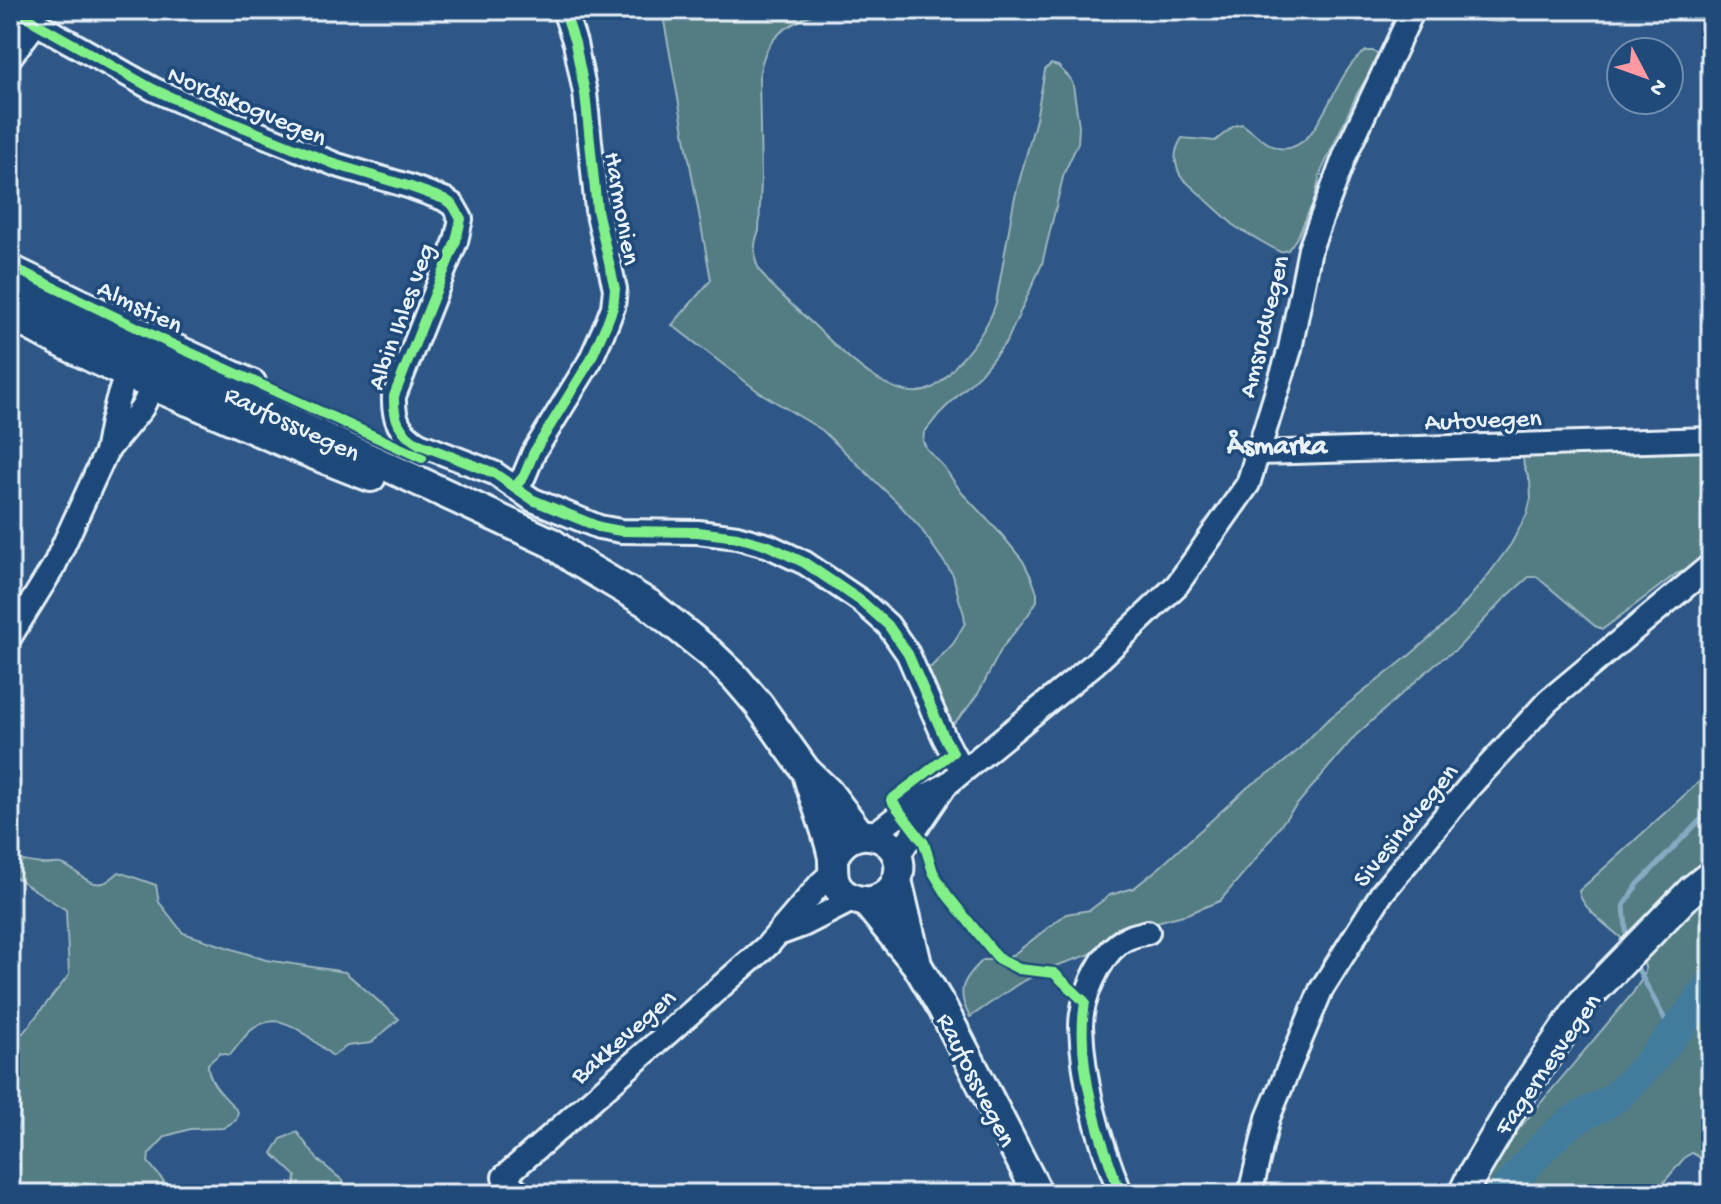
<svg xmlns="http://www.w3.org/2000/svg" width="1721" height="1204" font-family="'Gochi Hand',sans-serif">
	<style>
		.green { fill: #527b83; stroke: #9db6be; stroke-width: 2 }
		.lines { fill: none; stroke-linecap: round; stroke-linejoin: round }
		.stream { stroke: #85aac1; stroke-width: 5 }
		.river { stroke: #437b9d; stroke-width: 32 }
		.minor-casing { stroke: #e8f1f8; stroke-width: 28 }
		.major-casing { stroke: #e8f1f8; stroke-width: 34 }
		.minor { stroke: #1f4a7a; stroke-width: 22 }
		.major { stroke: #1f4a7a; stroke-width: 28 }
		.cycleway-casing { stroke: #1f4a7a; stroke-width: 15 }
		.cycleway { stroke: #82f089; stroke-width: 10 }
		.labels { text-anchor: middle; stroke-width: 7; stroke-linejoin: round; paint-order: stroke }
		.street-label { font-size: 26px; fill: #e8f1f8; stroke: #1f4a7a }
		.neighbourhood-label { font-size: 28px; font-weight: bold; fill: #e8f1f8; stroke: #1f4a7a }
	</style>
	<rect width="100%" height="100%" fill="#2e5787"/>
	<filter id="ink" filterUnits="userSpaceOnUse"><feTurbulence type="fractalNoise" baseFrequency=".0125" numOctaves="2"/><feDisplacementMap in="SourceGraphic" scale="16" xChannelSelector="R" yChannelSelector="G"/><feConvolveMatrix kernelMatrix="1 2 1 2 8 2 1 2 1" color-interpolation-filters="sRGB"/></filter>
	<g filter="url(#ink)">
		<g class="green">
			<path d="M662,10H821C786,27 765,34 759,77L761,180L759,231C754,241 753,257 758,267C768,287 800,311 817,328C841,351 894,406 930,389C940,385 950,373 957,364C974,346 988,327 996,303L1014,201L1036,119L1045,70L1051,64L1058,66L1070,78L1073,85L1079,126L1078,143L1064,173L1042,264L1007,341L981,373L940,413L924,433L923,441L926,448L943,466L962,493L1002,535L1023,561L1031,577L1037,593V601L1028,615L1002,648L979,692L966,710L942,737L922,669L931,667L953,644L965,623L964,614L959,599L953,575L919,526L897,502L822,430L759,392L672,325L711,280Z"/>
			<path d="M1435,10H1546L1528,18L1502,22L1486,21L1462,13H1438Z"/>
			<path d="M1366,51H1373L1381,55L1358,92L1320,174L1315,198L1298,236L1288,250L1280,252L1236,227L1181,177C1174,162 1173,152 1182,138L1215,141L1234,126L1242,124C1252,131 1266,145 1278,148C1321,157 1332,70 1366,51Z"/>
			<path d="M1711,443V571L1692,568L1676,574L1603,629L1595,626L1537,577H1529L1503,600L1457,649L1436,663L1355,736L1289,814L1254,861L1220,901L1187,914L1122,931L1103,947L1088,955L1049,968L1018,984L970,1017C955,991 963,979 983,960H999L1014,954L1066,914L1090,910L1110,895L1134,888L1160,867L1248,787L1277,768L1296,752L1325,722L1410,655L1454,616L1486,578L1511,544L1527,514L1531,498L1530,481L1524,466L1523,458L1525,450Z"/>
			<path d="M1711,771V1164L1692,1153L1685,1157L1654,1194H1481L1502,1149L1633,993C1636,987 1644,978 1645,971C1650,949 1581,917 1579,891Z"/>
			<path d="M10,855C19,861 31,863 42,864C48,865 55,863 61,864C75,867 87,887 103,883C108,882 115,875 119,872L156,885L159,902L183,933L266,960L345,972L399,1019L371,1043L347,1046L333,1056C314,1042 287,1012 261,1024C248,1029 239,1045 230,1055L220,1053L208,1064C207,1083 227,1098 238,1112L236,1120L223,1128L190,1129L166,1136L149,1154L148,1162L174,1194H10V1139L18,1128L20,1112L16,1096L10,1086V1038L23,1033L69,975L66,910L10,874Z"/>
			<path d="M297,1132L318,1160L343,1181L347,1188L345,1194H288L295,1184L296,1176L272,1153L281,1139Z"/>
		</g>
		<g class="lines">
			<g class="stream">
				<path d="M1627,942L1624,905L1638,884L1711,809"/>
				<path d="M1634,962L1673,1034"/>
			</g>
			<path class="river" d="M1502,1194C1525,1167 1547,1139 1576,1119C1590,1110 1608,1105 1619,1094C1654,1061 1683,1023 1711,985"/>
			<defs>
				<g id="minor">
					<path d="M19,10L36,23L153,89L186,104L337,165L408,186L444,199L453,205L461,219L456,241L394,396C393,419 400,433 419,444L494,473L533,500L599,527L621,531L698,532L737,537L769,546L805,563L861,601L888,625L908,654L944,737L962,771"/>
					<path d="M10,57L36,23"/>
					<path d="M10,266L167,342L254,382"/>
					<path d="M107,448C112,416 120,387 133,358"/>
					<path d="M1257,453L1711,439"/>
					<path d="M515,487L524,476L534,452L590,361L607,323L613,307L615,289L597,210L585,93L575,43L564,10"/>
					<path d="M10,637L54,566L106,452L142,408L160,371"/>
					<path d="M873,835L920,799L946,785L1094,664L1177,585L1248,484L1290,349L1310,249L1346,153L1413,10"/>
					<path d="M897,857L943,789"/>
					<path d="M781,933L803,925L854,899"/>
					<path d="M520,1194L504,1177L768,945L821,883L832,873"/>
					<path d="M1121,1194C1099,1141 1083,1084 1081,1026C1081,1000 1098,959 1119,943C1127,936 1138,935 1148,932"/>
					<path d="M1250,1194L1268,1118L1321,990L1382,893L1469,787L1548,701L1711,565"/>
				</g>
				<g id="major">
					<path d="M10,287L136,350L552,543L575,560L649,604L710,653L735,677L759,705L806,771L828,792L860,834"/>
					<path d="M10,314C68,349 129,375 191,402C250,428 310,454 371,477"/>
					<path d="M808,777C815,802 826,827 832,853C835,865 830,876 838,888C846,898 859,902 871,901C881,899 890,893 895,884C916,842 855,813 834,856"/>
					<path d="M897,880L916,960"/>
					<path d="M866,902L917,965L943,1009L1038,1194"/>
					<path d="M1463,1194L1470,1179L1518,1098L1584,1001L1692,890L1711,875"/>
				</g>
			</defs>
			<use href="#minor" class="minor-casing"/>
			<use href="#major" class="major-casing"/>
			<use href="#minor" class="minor"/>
			<use href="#major" class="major"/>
			<defs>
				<g id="cycleway">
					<path d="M19,10L36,23L153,89L186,104L337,165L408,186L444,199L453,205L461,219L456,241L394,396C393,419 400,433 419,444L494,473L533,500L599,527L621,531L698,532L737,537L769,546L805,563L861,601L888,625L908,654L944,737L953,752L891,800L924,843L933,872L947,895L999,959L1019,969L1054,973L1085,1002C1075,1062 1099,1139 1121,1194"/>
					<path d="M10,266L167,342L422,458"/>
					<path d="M515,487L524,476L534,452L590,361L607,323L613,307L615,289L597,210L585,93L575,43L564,10"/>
				</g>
			</defs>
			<use href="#cycleway" class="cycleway-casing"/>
			<use href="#cycleway" class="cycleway"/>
		</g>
	</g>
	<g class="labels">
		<g class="street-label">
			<text transform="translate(248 104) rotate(23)" y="9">Nordskogvegen</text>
			<text transform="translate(624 208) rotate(80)" y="9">Harmonien</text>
			<text transform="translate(141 305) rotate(26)" y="9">Almstien</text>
			<text transform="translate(399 316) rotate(-70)" y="9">Albin Ihles veg</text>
			<text transform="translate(1262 326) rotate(-76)" y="9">Amsrudvegen</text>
			<text transform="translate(1483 418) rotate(-2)" y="9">Autovegen</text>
			<text transform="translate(293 422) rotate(25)" y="9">Raufossvegen</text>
			<text transform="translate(1404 824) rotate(-51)" y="9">Sivesindvegen</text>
			<text transform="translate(622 1035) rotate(-41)" y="9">Bakkevegen</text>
			<text transform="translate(1546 1063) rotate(-55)" y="9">Fagernesvegen</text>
			<text transform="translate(978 1079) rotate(63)" y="9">Raufossvegen</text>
		</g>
		<g class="neighbourhood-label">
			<text x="1277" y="453">Åsmarka</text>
		</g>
	</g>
	<rect width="1721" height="1204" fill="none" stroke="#1f4a7a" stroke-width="40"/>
	<rect x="20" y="20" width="1681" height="1164" fill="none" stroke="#e8f1f8" stroke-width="3" filter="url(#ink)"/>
	<g transform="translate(1645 76) rotate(131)"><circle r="38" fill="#1f4a7a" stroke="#6f8dac" stroke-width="2"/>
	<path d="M0-6L14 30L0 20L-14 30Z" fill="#ff9aa2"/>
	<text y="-12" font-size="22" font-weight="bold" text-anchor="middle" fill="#e8f1f8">N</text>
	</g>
</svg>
